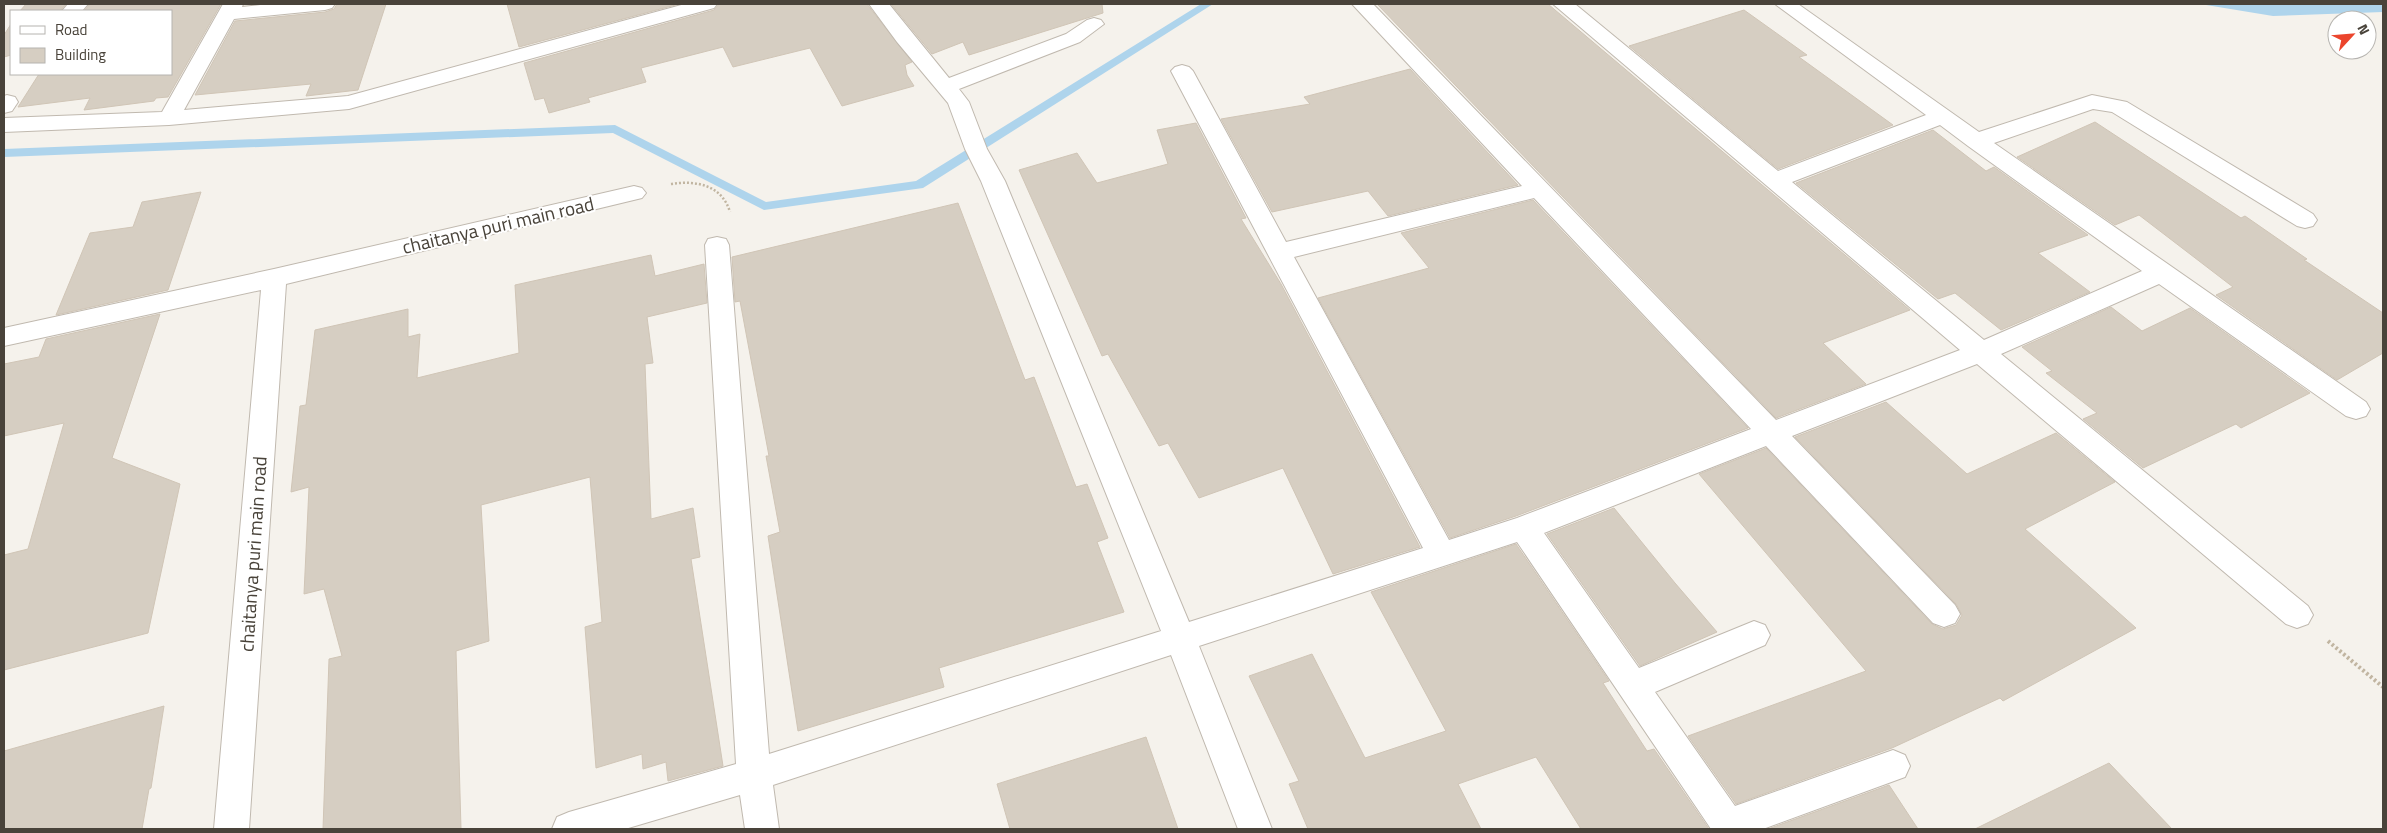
<svg xmlns="http://www.w3.org/2000/svg" width="2387" height="833" font-family="'Titillium Web',sans-serif">
	<style>
		.water { fill: #aed4ec }
		.lines { fill: none; stroke-linecap: round; stroke-linejoin: round }
		.stream { fill: #aed4ec; fill-rule: evenodd }
		.building { fill: #d6cec2; stroke: #d0c5b6 }
		.minor-casing { stroke: #c0b9af; stroke-width: 2 }
		.path-far1 { stroke: #c1b5a1; stroke-width: 2.5; stroke-dasharray: 2 2; stroke-linecap: butt }
		.path { stroke: #c1b5a1; stroke-width: 4; stroke-dasharray: 2.5 2.5; stroke-linecap: butt }
		.minor { fill: #fff; fill-rule: evenodd }
		.labels { text-anchor: middle; stroke-width: 4; stroke-linejoin: round; paint-order: stroke }
		.street-label { font-size: 19px; fill: #49433a; stroke: #fff }
	</style>
	<rect width="100%" height="100%" fill="#f5f2ec"/>
	<path class="water" d="M2200,4H2383V12L2273,16Z"/>
	<g class="lines">
		<path class="stream" d="M1201,4H1213L923,188L764,210L613,133L4,157V149L615,125L766,202L916,181Z"/>
	</g>
	<g class="building">
		<path d="M26,4H66L60,11H20Z"/>
		<path d="M90,4H221L168,97L156,98L154,101L84,110L90,98L18,107L39,74H171V11H84Z"/>
		<path d="M337,4H386L358,90L306,96L311,84L195,95L235,21L325,12L334,9Z"/>
		<path d="M507,4H679L519,47Z"/>
		<path d="M719,4H867L912,62L905,65L907,75L914,86L842,106L810,48L733,67L723,47L641,68L646,82L588,98L590,102L549,113L544,98L535,100L524,63L714,10Z"/>
		<path d="M891,4H1102L1103,13L969,55L963,42L932,54Z"/>
		<path d="M1377,4H1548L1910,310L1823,343L1866,384L1776,418Z"/>
		<path d="M1744,10L1807,55L1799,57L1893,125L1778,169L1629,46Z"/>
		<path d="M11,24V55L4,57V35Z"/>
		<path d="M1410,69L1518,185L1388,216L1368,191L1272,212L1221,119L1310,104L1304,97Z"/>
		<path d="M2095,122L2241,218L2245,216L2307,259L2304,260L2383,313V353L2337,380L2216,295L2233,287L2139,215L2115,225L2017,157Z"/>
		<path d="M1196,123L1246,218L1241,219L1281,284L1420,547L1333,574L1283,468L1199,498L1168,443L1159,446L1108,354L1102,356L1019,170L1077,153L1097,183L1168,164L1157,130Z"/>
		<path d="M1933,130L1986,171L1994,167L2088,235L2038,253L2090,292L2001,330L1955,293L1938,299L1796,183Z"/>
		<path d="M201,192L168,290L56,315L90,233L133,227L142,202Z"/>
		<path d="M1533,200L1748,428L1516,516L1450,538L1318,298L1429,268L1401,233Z"/>
		<path d="M958,203L1025,380L1034,377L1076,487L1087,484L1108,538L1097,542L1124,612L939,668L944,687L798,731L768,536L780,532L766,456H769L740,301L735,302L732,257Z"/>
		<path d="M651,255L655,276L704,264L707,303L647,317L653,363L645,364L651,519L693,508L700,557L691,559L723,766L668,781L666,762L643,769L642,754L596,768L585,627L602,622L590,477L481,505L489,641L456,651L461,829H323L329,659L342,656L324,589L304,594L309,487L291,492L300,406L306,405L315,330L408,309V337L420,334L417,378L519,353L515,285Z"/>
		<path d="M2111,307L2142,331L2190,308L2310,393L2241,428L2236,424L2143,468L2083,419L2097,413L2046,373L2052,371L2022,347Z"/>
		<path d="M160,314L112,458L180,484L148,633L4,670V555L28,549L64,423L4,436V364L39,357L46,339Z"/>
		<path d="M1886,402L1967,474L2056,433L2115,482L2025,529L2136,628L2003,701L2000,698L1892,748L1736,804L1688,736L1866,671L1699,474L1766,448L1932,624L1943,629L1956,625L1962,615L1956,604L1795,437Z"/>
		<path d="M1614,508L1675,583L1717,632L1640,666L1547,534Z"/>
		<path d="M1516,544L1609,681L1603,683L1647,751L1654,749L1709,829H1581L1536,757L1458,784L1481,829H1308L1289,784L1299,781L1249,676L1312,654L1365,758L1446,731L1371,592Z"/>
		<path d="M164,706L151,788L149,789L142,829H4V751Z"/>
		<path d="M1146,737L1178,829H1010L997,784Z"/>
		<path d="M2109,763L2172,829H1975Z"/>
		<path d="M1889,785L1918,829H1768Z"/>
	</g>
	<g class="lines">
		<defs>
			<g id="minor">
				<path d="M68,4H88L82,11H62Z"/>
				<path d="M223,4H243L242,7L269,4H335L332,8L325,10L234,19L184,110L348,96L685,4H717L714,8L349,109L169,125L4,132V118L162,112Z"/>
				<path d="M869,4H889L949,78L1066,34L1087,20L1094,18L1101,20L1104,24L1080,42L959,89L969,102L987,149L1005,181L1189,622L1423,548L1171,71L1175,67L1182,65L1189,67L1193,71L1286,242L1522,186L1352,4H1373L1776,420L1960,350L1553,4H1575L1778,171L1926,115L1775,4H1798L1979,132L2092,95L2127,102L2313,214L2317,220L2313,226L2305,228L2297,226L2112,112L2093,109L1994,143L2366,402L2370,409L2366,416L2356,419L2346,416L2159,284L2001,354L2308,606L2313,615L2308,624L2297,628L2286,624L1977,364L1792,436L1955,605L1960,614L1955,623L1944,627L1933,623L1766,446L1544,533L1639,668L1754,621L1765,625L1770,635L1765,645L1655,692L1735,806L1893,750L1905,755L1910,766L1905,777L1763,829H1711L1517,542L1199,646L1272,829H1238L1171,655L773,785L779,829H745L740,795L625,829H552L557,817L569,812L736,764L705,245L708,239L717,237L726,239L729,245L769,754L1161,631L981,181L965,149L948,103L897,42ZM1940,125L1968,146L2142,271L1984,340L1792,182ZM1534,198L1751,429L1517,518L1449,540L1294,257Z"/>
				<path d="M7,95L15,97L18,102L12,111L4,113V96Z"/>
				<path d="M634,186L642,188L646,193L642,198L286,284L249,829H214L261,290L4,346V328L274,269Z"/>
			</g>
		</defs>
		<use href="#minor" class="minor-casing"/>
		<path class="path-far1" d="M671,184C696,180 722,185 730,212"/>
		<path class="path" d="M2328,641L2383,687"/>
		<use href="#minor" class="minor"/>
	</g>
	<g class="labels">
		<g class="street-label">
			<text transform="translate(498 225) rotate(-13)" y="7">chaitanya puri main road</text>
			<text transform="translate(253 554) rotate(-86)" y="7">chaitanya puri main road</text>
		</g>
	</g>
	<rect width="2387" height="833" fill="none" stroke="#49433a" stroke-width="10"/>
	<rect x="10" y="10" width="162" height="65" fill="#ffffff" stroke="#b6b4b0"/>
	<rect x="20" y="26" width="25" height="8" fill="#ffffff" stroke="#b6b4b0"/>
	<text x="55" y="35" font-size="15" fill="#49433a">Road</text>
	<rect x="20" y="48" width="25" height="15" fill="#d6cec2" stroke="#b6b4b0"/>
	<text x="55" y="60" font-size="15" fill="#49433a">Building</text>
	<g transform="translate(2352 35) rotate(64)"><circle r="24" fill="#ffffff" stroke="#b6b4b0"/>
	<path d="M0-4L9 19L0 12L-9 19Z" fill="#eb452d"/>
	<text y="-8" font-size="14" font-weight="bold" text-anchor="middle" fill="#49433a">N</text>
	</g>
</svg>
